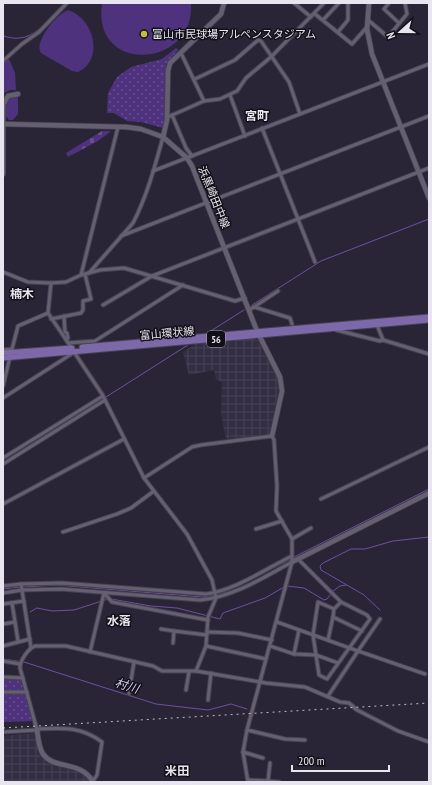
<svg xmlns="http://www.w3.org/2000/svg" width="432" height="785" font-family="'PT Sans Narrow','Noto Sans JP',sans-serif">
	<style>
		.industrial { fill: url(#industrial-grid) }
		.green { fill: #4e327e }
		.cemetery { fill: url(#cemetery-stones) }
		.park { fill: url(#park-dots) }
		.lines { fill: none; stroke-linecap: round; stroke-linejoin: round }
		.stream { stroke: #6c51a1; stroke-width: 1 }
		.street-casing { stroke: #464250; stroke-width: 5 }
		.secondary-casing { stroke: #464250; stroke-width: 6 }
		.primary-casing { stroke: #464250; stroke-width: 7 }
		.street { stroke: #646072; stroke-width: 3 }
		.secondary { stroke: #646072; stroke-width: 4.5 }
		.primary { stroke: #7d68aa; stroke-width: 5 }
		.rail { stroke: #bebac7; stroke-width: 1; stroke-dasharray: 2 4; stroke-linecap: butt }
		.poi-dot { fill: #c8bb3b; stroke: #121017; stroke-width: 1.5 }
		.labels { text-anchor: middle; stroke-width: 3; stroke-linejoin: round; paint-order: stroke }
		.shield { fill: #121017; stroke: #a8a5af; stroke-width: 1 }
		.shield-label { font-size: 10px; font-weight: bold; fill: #e8e5f0 }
		.poi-label { font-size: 11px; fill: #e8e5f0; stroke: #121017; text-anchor: start }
		.street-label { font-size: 11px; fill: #e8e5f0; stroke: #121017 }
		.neighbourhood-label { font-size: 12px; font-weight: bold; fill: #e8e5f0; stroke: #121017 }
		.water-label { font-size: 12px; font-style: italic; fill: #d9cdfa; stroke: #121017 }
	</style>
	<defs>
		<pattern id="industrial-grid" width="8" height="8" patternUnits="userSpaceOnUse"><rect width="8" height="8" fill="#342e44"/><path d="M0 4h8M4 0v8" fill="none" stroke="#484256"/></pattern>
		<pattern id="cemetery-stones" width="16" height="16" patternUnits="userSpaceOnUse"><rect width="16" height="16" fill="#4e327e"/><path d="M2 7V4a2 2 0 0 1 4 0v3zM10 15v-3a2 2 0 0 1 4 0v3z" fill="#685091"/></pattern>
		<pattern id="park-dots" width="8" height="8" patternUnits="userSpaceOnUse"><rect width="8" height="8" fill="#4e327e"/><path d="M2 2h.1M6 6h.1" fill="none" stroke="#685091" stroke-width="1.8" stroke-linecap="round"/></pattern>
	</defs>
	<rect width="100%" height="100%" fill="#2a2536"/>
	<g class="industrial">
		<path d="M248,338L258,340L279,380V388L270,434L227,439L225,436L221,412L222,382L216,379L214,370L189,375L183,352L196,344Z"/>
		<path d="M35,733L39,754L47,760L78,770L85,774L90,782H3V736Z"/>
	</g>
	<g class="green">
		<path d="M102,3H191C196,68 91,76 102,3Z"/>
		<path d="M68,10C95,19 104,60 78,72L72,71L41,53C33,42 57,14 68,10Z"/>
		<path d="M9,59L15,73L16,90H10L3,94V63Z"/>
		<path d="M16,95L18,97V114L13,120H9L5,115C6,105 6,99 16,95Z"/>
	</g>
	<path class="cemetery" d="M102,131H111L98,141L68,157L66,153Z"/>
	<g class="park">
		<path d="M176,48L178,50L166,64L165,120L163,128L141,122L127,121L114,113H107L108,93L117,77L131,67L162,59Z"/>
		<path d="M3,678H21L33,721L3,722Z"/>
	</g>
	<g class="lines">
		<g class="stream">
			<path d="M3,36C8,37 14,39 19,38C38,37 52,15 65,3"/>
			<path d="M252,305L321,261L429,219"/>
			<path d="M206,334L244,310"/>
			<path d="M106,397L191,343"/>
			<path d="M3,462L103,399"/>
			<path d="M294,557L429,489"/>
			<path d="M262,574L291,559"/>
			<path d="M287,586L304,588L324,600L327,599L331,594"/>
			<path d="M23,587L57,585L202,597L214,595"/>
			<path d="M3,589L20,587"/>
			<path d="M333,591L340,586L346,585"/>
			<path d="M217,595L243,583"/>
			<path d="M111,599L151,606L177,608L220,619L223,613L265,598L284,587"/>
			<path d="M380,610L364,595L321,570L320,566L323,563L351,549H365L393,541L429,537"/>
			<path d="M30,612L37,608L52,611L74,610L108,599"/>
			<path d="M3,659L24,662L156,704L208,710L231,704L247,709"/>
		</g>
		<defs>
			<g id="street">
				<path d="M294,3L311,17"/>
				<path d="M389,3L384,9L399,23"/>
				<path d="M315,14L352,44L367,27"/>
				<path d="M323,20L339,3"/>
				<path d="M368,20L388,37L407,14L405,3"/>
				<path d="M338,32L348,20V3"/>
				<path d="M181,53L204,101"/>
				<path d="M3,61L22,44L39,32L67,3"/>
				<path d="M195,79L235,60L258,40L261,41L289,82L300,114"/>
				<path d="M230,95L245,136"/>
				<path d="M172,115L186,148L192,156"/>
				<path d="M168,117L204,101L220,99L237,91L246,78L271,57L324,3"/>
				<path d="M262,128L315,262"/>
				<path d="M153,171L429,64"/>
				<path d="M121,236L429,116"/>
				<path d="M3,272L28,282L51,283L66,282L81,275L100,270L124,268L235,301L245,298"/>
				<path d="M89,273L133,223C147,196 155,166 163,137"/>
				<path d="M81,275L118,127"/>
				<path d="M51,283L48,313L71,347"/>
				<path d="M103,305L152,276L429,168"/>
				<path d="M254,307L278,291"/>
				<path d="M249,310L254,307L290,318L292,324"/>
				<path d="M64,316L65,332L67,333L68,338L66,340"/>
				<path d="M51,319L81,313L83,310V301L91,299L85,274"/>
				<path d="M377,325L383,340"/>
				<path d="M336,330L380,341L383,340L429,354"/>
				<path d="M68,343L95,341L183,285"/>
				<path d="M3,350L12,349"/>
				<path d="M74,352L102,394L144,478L187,534L212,580L216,598L208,617L206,646L196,671"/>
				<path d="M11,353L18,326L48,313"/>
				<path d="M3,386L10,357"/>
				<path d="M3,398L73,353"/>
				<path d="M3,458L103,396"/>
				<path d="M3,464L105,400"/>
				<path d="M144,478L192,447L201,445L272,436L274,440L277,486L276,511L292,539V562L247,730L243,752L248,782"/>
				<path d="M321,499L429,447"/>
				<path d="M3,504L124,439"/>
				<path d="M256,529L282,521"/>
				<path d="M63,532L117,514L131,508L154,491"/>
				<path d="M292,539L311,528"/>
				<path d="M298,559L341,602L367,615L370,619L327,679L319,675L313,635L318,602L334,609"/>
				<path d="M21,584L62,583L206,594C234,591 267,568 292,556"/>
				<path d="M3,586L21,584L22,590L3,593"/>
				<path d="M12,603L18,641"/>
				<path d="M3,604L24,601"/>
				<path d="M333,617L334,609L341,602"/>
				<path d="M380,619L358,651L425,674"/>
				<path d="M277,622L358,651L328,696"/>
				<path d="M3,624L15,622"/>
				<path d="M161,629L174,631"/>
				<path d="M299,630L294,654L316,655L338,663"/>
				<path d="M207,632L238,633L272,640"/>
				<path d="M328,640L333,617L362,631"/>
				<path d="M173,643L174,631L207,635"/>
				<path d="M3,646L30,639"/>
				<path d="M206,646L266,659"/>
				<path d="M270,646L294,654"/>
				<path d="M31,648L22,590L61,589L200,600C233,597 263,578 292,562"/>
				<path d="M90,652L104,593L112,602L208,620"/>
				<path d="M3,661L20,664"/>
				<path d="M3,677L23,678"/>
				<path d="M186,690L189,672"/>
				<path d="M3,692H27"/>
				<path d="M129,693L134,662"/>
				<path d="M208,700L211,673"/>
				<path d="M37,729C63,728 81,726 102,742L97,775L93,781"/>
				<path d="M247,730L285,739L305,740"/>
				<path d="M3,732L37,730L20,668C20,660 28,649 35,646H66L153,666L162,671H196L266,683L305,687L340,702L349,703L357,710L398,731L429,742"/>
				<path d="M243,752L263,758"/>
				<path d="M248,780L268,781L270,763"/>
				<path d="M268,781L279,782"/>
			</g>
			<g id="secondary">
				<path d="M369,3L367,29L372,54L429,198"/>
				<path d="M3,124L126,127L141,129L163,137L187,158L192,166L257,331L280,377L282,391L272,436"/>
				<path d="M163,137L167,120L168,71L170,63L221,14L224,3"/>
				<path d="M3,174V105L8,96L18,94"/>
				<path d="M292,562L429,493"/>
				<path d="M37,730C38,738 39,748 43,754C54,770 81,760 93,782"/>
			</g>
			<g id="primary">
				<path d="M82,347L429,317"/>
				<path d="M3,353L72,348"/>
				<path d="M3,358L429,320"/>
			</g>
		</defs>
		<use href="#street" class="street-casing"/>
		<use href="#secondary" class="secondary-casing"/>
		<use href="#primary" class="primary-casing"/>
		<use href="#street" class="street"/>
		<use href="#secondary" class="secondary"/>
		<use href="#primary" class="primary"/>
		<path class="rail" d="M3,728L429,703"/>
	</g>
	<circle class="poi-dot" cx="144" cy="34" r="4"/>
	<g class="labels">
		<rect class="shield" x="207" y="331" width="18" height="16" rx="3"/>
		<g class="shield-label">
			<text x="216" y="343">56</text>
		</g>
		<g class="poi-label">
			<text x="152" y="38">富山市民球場アルペンスタジアム</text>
		</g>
		<g class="street-label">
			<text transform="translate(214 197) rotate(68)" y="4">浜黒崎田中線</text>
			<text transform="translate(167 333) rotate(-5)" y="4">富山環状線</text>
		</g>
		<g class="neighbourhood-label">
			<text x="257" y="120">宮町</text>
			<text x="22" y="298">楠木</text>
			<text x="119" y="625">水落</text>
			<text x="177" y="775">米田</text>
		</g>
		<g class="water-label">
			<text transform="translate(127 686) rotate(17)" y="4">村川</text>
		</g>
	</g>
	<rect width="432" height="785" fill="none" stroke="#e8e5f0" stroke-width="8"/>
	<g transform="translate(400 32) rotate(249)" stroke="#121017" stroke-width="3" paint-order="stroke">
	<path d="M0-3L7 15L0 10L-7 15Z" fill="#e8e5f0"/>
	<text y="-6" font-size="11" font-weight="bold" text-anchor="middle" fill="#e8e5f0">N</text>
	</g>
	<path d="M292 765v6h97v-6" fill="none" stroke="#e8e5f0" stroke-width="2"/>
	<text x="298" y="765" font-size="12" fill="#e8e5f0" stroke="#121017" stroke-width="3" paint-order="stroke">200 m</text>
</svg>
